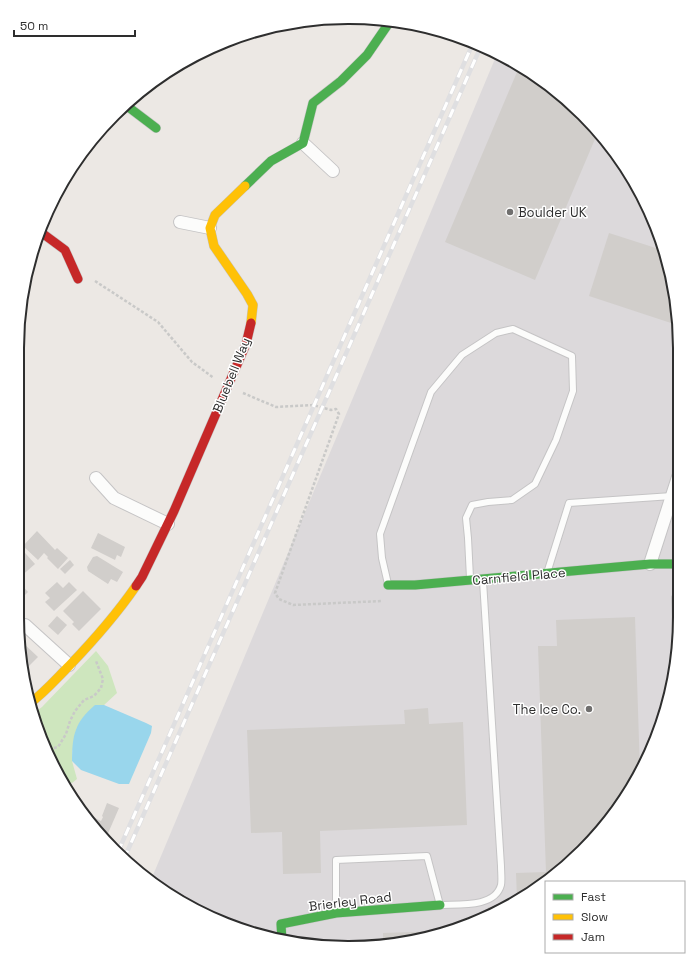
<svg xmlns="http://www.w3.org/2000/svg" width="697" height="965" font-family="'Space Grotesk',sans-serif">
	<style>
		.industrial { fill: #dcd9db }
		.green { fill: #cee6be }
		.water { fill: #99d6ec }
		.building { fill: #d1cecb }
		.lines { fill: none; stroke-linecap: round; stroke-linejoin: round }
		.lane-casing { stroke: #c5c4c5; stroke-width: 8 }
		.street-casing { stroke: #c5c4c5; stroke-width: 14 }
		.fast-casing { stroke: #c5c4c5; stroke-width: 10 }
		.slow-casing { stroke: #c5c4c5; stroke-width: 10 }
		.jam-casing { stroke: #c5c4c5; stroke-width: 10 }
		.path { stroke: #c9c9c8; stroke-width: 2.5; stroke-dasharray: 3 2; stroke-linecap: butt }
		.lane { stroke: #fcfcfb; stroke-width: 6 }
		.street { stroke: #fcfcfb; stroke-width: 12 }
		.fast { stroke: #4caf50; stroke-width: 9 }
		.slow { stroke: #ffc107; stroke-width: 9 }
		.jam { stroke: #c62828; stroke-width: 9 }
		.rail-casing { stroke: #dfdfe1; stroke-width: 4.5 }
		.rail { stroke: #fff; stroke-width: 3; stroke-dasharray: 9; stroke-linecap: butt }
		.poi-dot { fill: #706f6e; stroke: #fff; stroke-width: 1.5 }
		.labels { text-anchor: middle; stroke-width: 3; stroke-linejoin: round; paint-order: stroke }
		.poi-label { font-size: 13px; fill: #2e2e2e; stroke: #fff; text-anchor: start }
		.street-label { font-size: 13px; fill: #2e2e2e; stroke: #fff }
		.rim { fill: none; stroke: #2e2e2e; stroke-width: 2 }
	</style>
	<rect width="100%" height="100%" fill="#ece8e4"/>
	<path class="industrial" d="M497,54L514,61L567,99L611,147L655,221L677,305L679,638L662,723L636,782L598,835L550,879L475,923L392,945L284,942L202,914L151,880Z"/>
	<path class="green" d="M96,651L108,666L117,693L104,705H98L72,751V761L77,779L72,783L63,780L33,714L42,707Z"/>
	<path class="water" d="M95,705H104L146,723L152,726L151,733L129,784H119L81,770L72,761C72,735 75,722 95,705Z"/>
	<g class="building">
		<path d="M520,65L567,99L598,132L535,280L445,242Z"/>
		<path d="M609,233L662,250L677,305V325L589,296Z"/>
		<path d="M37,531L55,550L57,548L68,558L58,569L47,558L48,557L44,553L38,560L23,546Z"/>
		<path d="M98,533L125,547L121,557L117,555L115,560L91,548Z"/>
		<path d="M17,544L35,564L19,578L17,576Z"/>
		<path d="M97,556L123,572L117,582L111,579L108,584L88,571L87,567L93,557Z"/>
		<path d="M70,560L74,565L65,574L60,569Z"/>
		<path d="M17,580L28,592L19,601L17,599Z"/>
		<path d="M57,582L63,588L69,582L77,590L54,611L45,602L50,598L45,593Z"/>
		<path d="M83,591L101,609L79,631L72,624L74,622L63,611Z"/>
		<path d="M57,616L67,625L58,635L48,626Z"/>
		<path d="M635,617L640,772L636,782L598,835L550,879L517,899L516,873L546,872L538,646H557L556,620Z"/>
		<path d="M22,642L38,657L24,671L21,643Z"/>
		<path d="M428,708L429,724L463,722L467,825L320,831L321,873L283,874L282,832L251,833L247,730L405,724L404,710Z"/>
		<path d="M107,803L119,808L106,838L90,821L91,819L94,820L95,818L101,821L103,817L102,816Z"/>
		<path d="M488,907H503L489,915Z"/>
		<path d="M442,931L392,945H383V933Z"/>
	</g>
	<g class="lines">
		<defs>
			<g id="lane">
				<path d="M548,570L569,503L672,496"/>
				<path d="M388,584L382,558L380,534L431,392L462,355L496,333L513,329L572,356L573,391L556,440L535,484L512,500L488,502L472,505L466,518L468,538L470,578"/>
				<path d="M677,649L675,598L679,597"/>
				<path d="M336,911V860L427,856L440,905C458,904 495,908 501,885C502,880 501,872 501,866L483,581"/>
			</g>
			<g id="street">
				<path d="M303,143L333,171"/>
				<path d="M180,222L210,228"/>
				<path d="M96,478L114,498L168,524"/>
				<path d="M650,564L678,477"/>
				<path d="M25,625L69,665"/>
			</g>
			<g id="fast">
				<path d="M127,106L156,128"/>
				<path d="M245,186L271,161L303,143L313,103L341,81L367,55L391,20"/>
				<path d="M388,585H415L650,564H679"/>
				<path d="M282,941L281,924L336,913L440,905"/>
			</g>
			<g id="slow">
				<path d="M245,186L215,215L210,228L214,246L247,294L253,305L251,323"/>
				<path d="M29,704C44,693 56,679 69,666C93,641 116,615 136,586"/>
			</g>
			<g id="jam">
				<path d="M42,233L65,250L78,279"/>
				<path d="M136,586L142,577L174,511L246,344L251,323"/>
			</g>
		</defs>
		<use href="#lane" class="lane-casing"/>
		<use href="#street" class="street-casing"/>
		<use href="#fast" class="fast-casing"/>
		<use href="#slow" class="slow-casing"/>
		<use href="#jam" class="jam-casing"/>
		<g class="path">
			<path d="M95,281L158,322L192,362L214,378"/>
			<path d="M243,393L276,407L313,405L331,410L336,409L339,414L275,593L279,599L293,605L382,601"/>
			<path d="M49,749L58,747L66,734L70,721L75,711L84,700L94,696L101,688L103,679L96,661"/>
			<path d="M479,913L480,920"/>
		</g>
		<use href="#lane" class="lane"/>
		<use href="#street" class="street"/>
		<use href="#fast" class="fast"/>
		<use href="#slow" class="slow"/>
		<use href="#jam" class="jam"/>
		<defs>
			<g id="rail">
				<path d="M118,852L473,43"/>
				<path d="M124,859L481,46"/>
			</g>
		</defs>
		<use href="#rail" class="rail-casing"/>
		<use href="#rail" class="rail"/>
	</g>
	<g class="poi-dot">
		<circle cx="510" cy="212" r="4"/>
		<circle cx="589" cy="709" r="4"/>
	</g>
	<g class="labels">
		<g class="poi-label">
			<text x="518" y="217">Boulder UK</text>
			<text x="581" y="714" text-anchor="end">The Ice Co.</text>
		</g>
		<g class="street-label">
			<text transform="translate(231 375) rotate(-68)" y="5">Bluebell Way</text>
			<text transform="translate(519 576) rotate(-5)" y="5">Carnfield Place</text>
			<text transform="translate(350 901) rotate(-7)" y="5">Brierley Road</text>
		</g>
	</g>
	<path d="M0 0H697V965H0ZM348 24H349A324 324 0 0 1 673 348V617A324 324 0 0 1 349 941H348A324 324 0 0 1 24 617V348A324 324 0 0 1 348 24Z" fill="#fff" fill-rule="evenodd"/>
	<path class="rim" d="M348 24H349A324 324 0 0 1 673 348V617A324 324 0 0 1 349 941H348A324 324 0 0 1 24 617V348A324 324 0 0 1 348 24Z"/>
	<rect x="545" y="881" width="140" height="72" fill="#ffffff" stroke="#ababab"/>
	<rect x="553" y="894" width="20" height="6" fill="#4caf50" stroke="#ababab"/>
	<text x="581" y="901" font-size="12" fill="#2e2e2e">Fast</text>
	<rect x="553" y="914" width="20" height="6" fill="#ffc107" stroke="#ababab"/>
	<text x="581" y="921" font-size="12" fill="#2e2e2e">Slow</text>
	<rect x="553" y="934" width="20" height="6" fill="#c62828" stroke="#ababab"/>
	<text x="581" y="941" font-size="12" fill="#2e2e2e">Jam</text>
	<path d="M14 30v6h121v-6" fill="none" stroke="#2e2e2e" stroke-width="2"/>
	<text x="20" y="30" font-size="12" fill="#2e2e2e" stroke="#ffffff" stroke-width="3" paint-order="stroke">50 m</text>
</svg>
